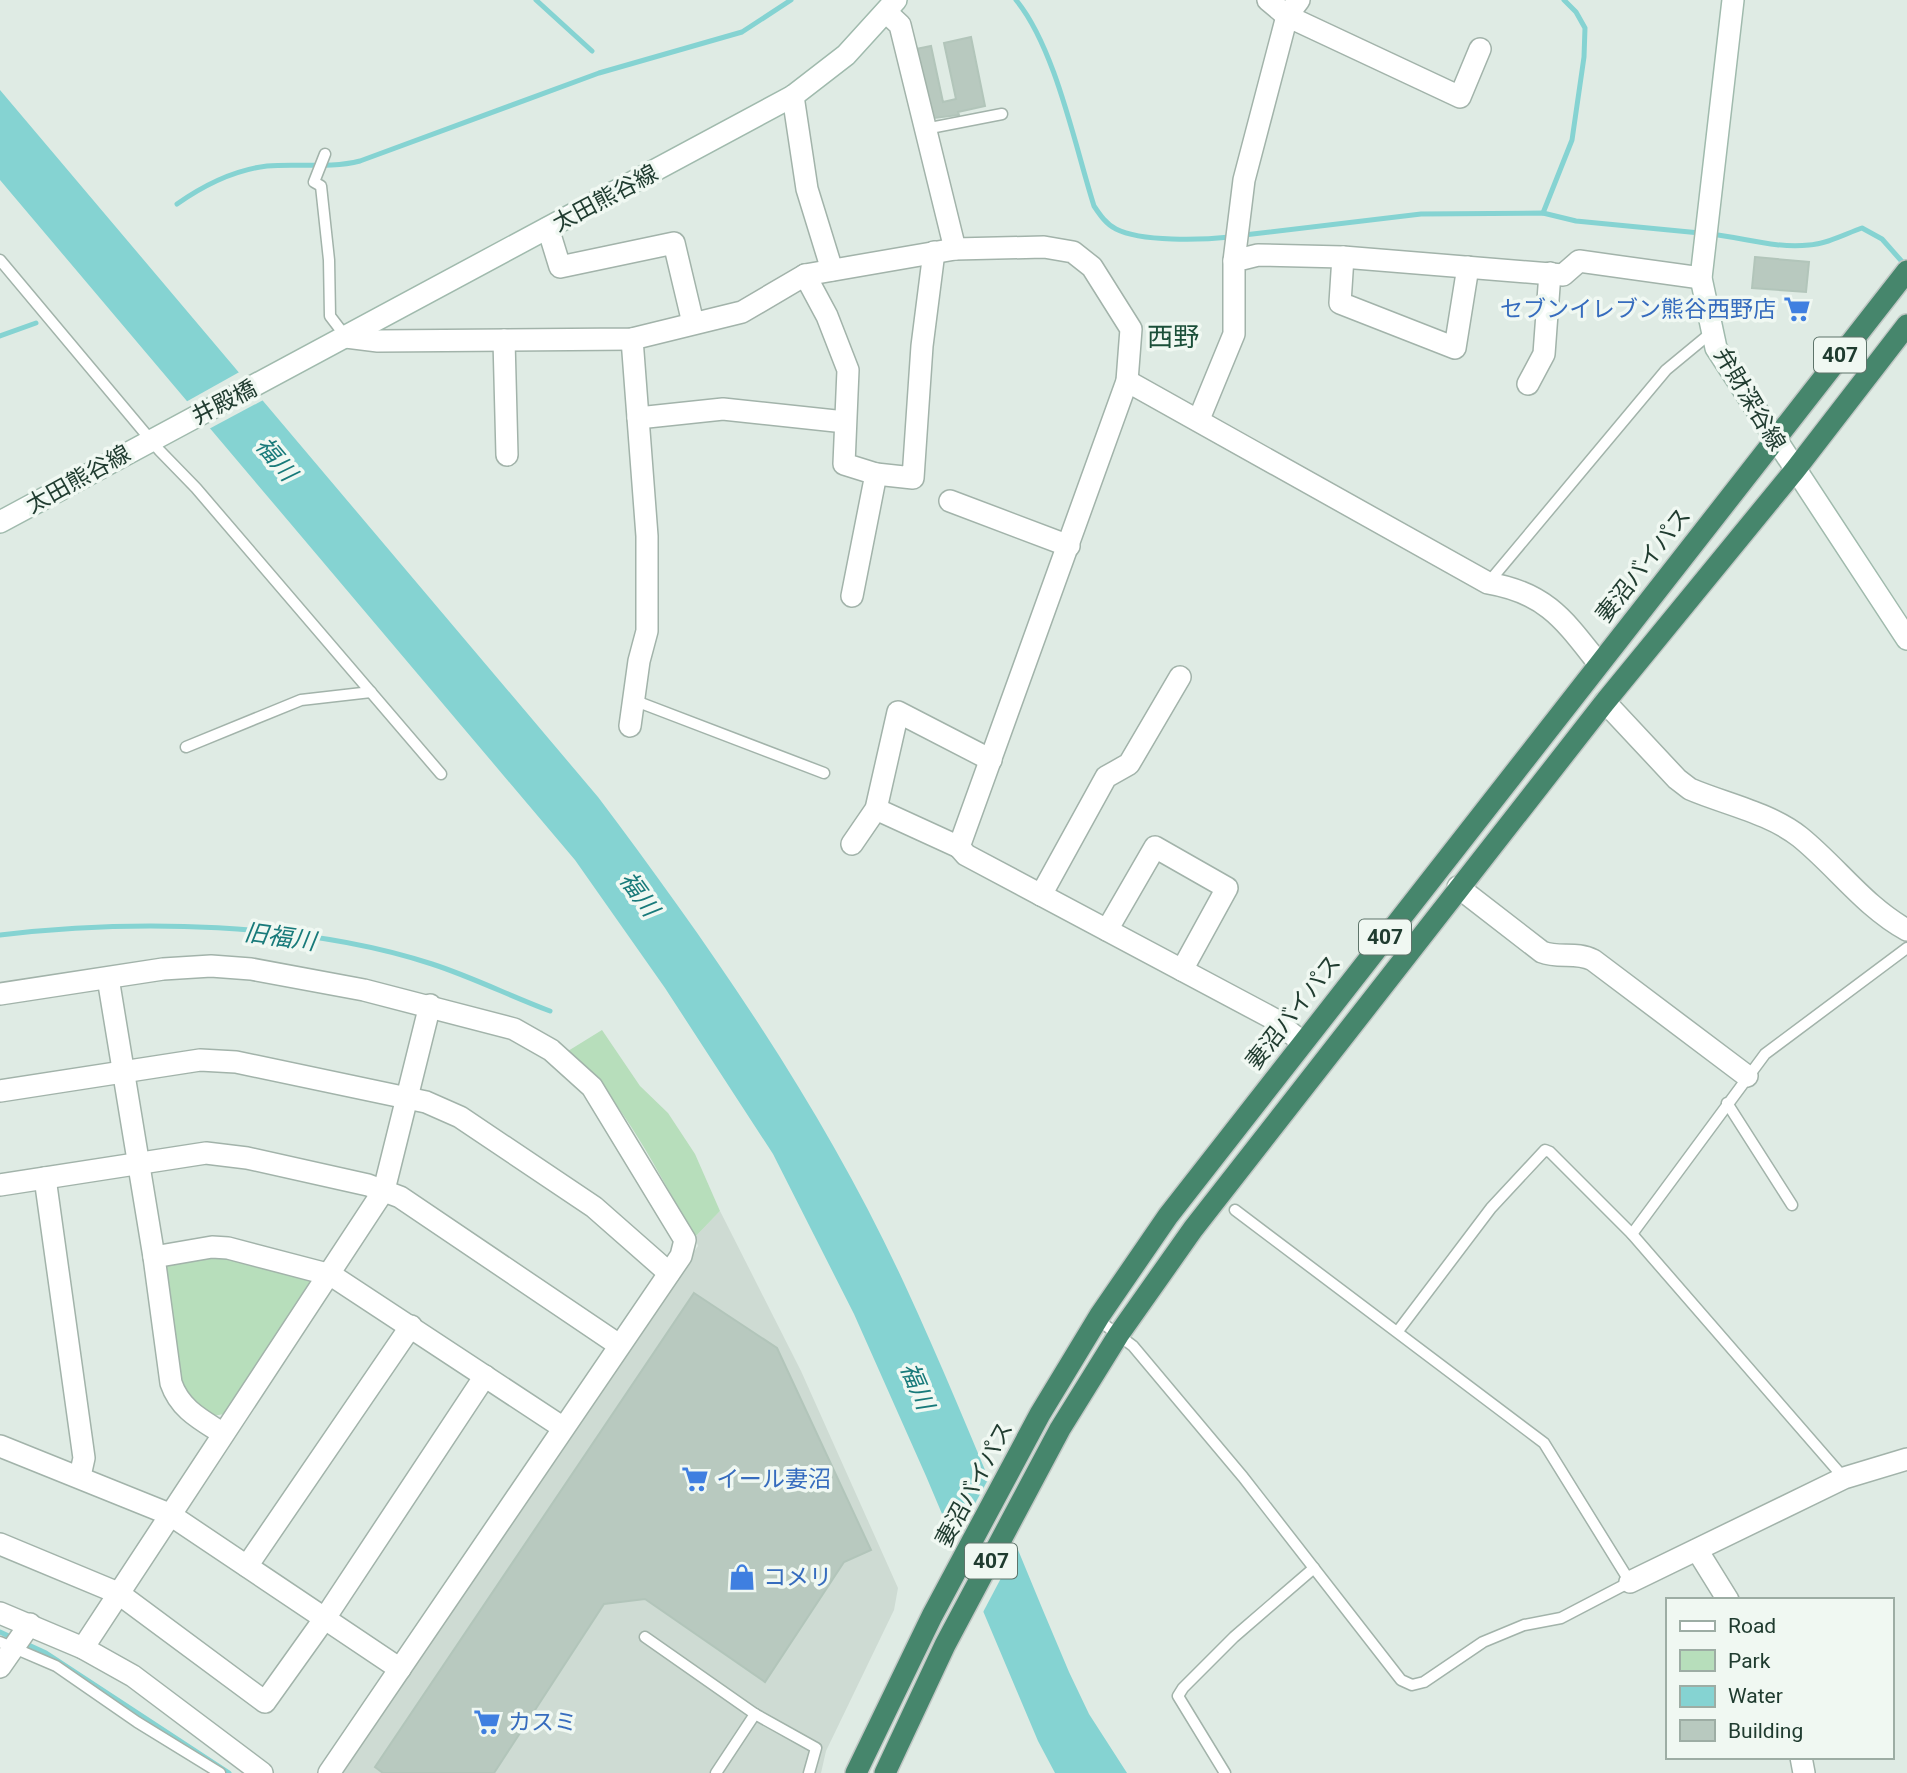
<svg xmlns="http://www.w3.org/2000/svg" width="1907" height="1773" font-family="Roboto,'Noto Sans JP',sans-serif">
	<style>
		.built { fill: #cedbd3 }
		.green { fill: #b7debb }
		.water { fill: #85d3d2 }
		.pier { fill: #dfebe4 }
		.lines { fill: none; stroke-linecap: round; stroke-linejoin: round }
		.stream { stroke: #85d3d2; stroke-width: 5 }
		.building { fill: #b8c9bf; stroke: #b2c5ba; stroke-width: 2 }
		.service-casing { stroke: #a2b3aa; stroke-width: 13 }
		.minor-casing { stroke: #a2b3aa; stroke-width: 24 }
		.tertiary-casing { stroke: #a2b3aa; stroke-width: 24 }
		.secondary-casing { stroke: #a0baad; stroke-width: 24 }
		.trunk-casing { stroke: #c1c8c5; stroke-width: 24 }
		.service { stroke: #fff; stroke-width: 10 }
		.minor { stroke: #fff; stroke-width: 21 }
		.tertiary { stroke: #fff; stroke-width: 21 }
		.secondary { stroke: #fff; stroke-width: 21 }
		.trunk { stroke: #46866c; stroke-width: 21 }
		.labels { text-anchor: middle; stroke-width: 7; stroke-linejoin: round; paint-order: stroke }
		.shield { fill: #f0f8f2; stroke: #5e746a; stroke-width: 2 }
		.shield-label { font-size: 21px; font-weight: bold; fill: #203c30 }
		.street-label { font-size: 23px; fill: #203c30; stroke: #f0f8f2 }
		.shop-label { font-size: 23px; fill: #366cbe; stroke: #f0f8f2; text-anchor: start }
		.water-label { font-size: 24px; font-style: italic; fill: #187a7a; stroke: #f0f8f2 }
		.quarter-label { font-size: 26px; fill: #1b4f39; stroke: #f0f8f2 }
	</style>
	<rect width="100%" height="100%" fill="#dfebe4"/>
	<path class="built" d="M720,1211L801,1371L898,1588L894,1610L826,1751L821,1773H343L698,1246L695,1237Z"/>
	<g class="green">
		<path d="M602,1030L640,1086L668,1113L695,1154L720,1211L695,1237C657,1172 625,1101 568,1051Z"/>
		<path d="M214,1254L308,1274L313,1287L224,1414L213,1416L190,1401L180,1386L164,1272L169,1260Z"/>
	</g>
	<path class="water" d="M0,90L598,797C713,950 823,1108 904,1283C963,1411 1014,1543 1069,1672L1089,1714L1127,1773H1055L1038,1741L926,1476L854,1314L773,1154L665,988L575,860L0,180Z"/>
	<g class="pier">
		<path d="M243,370L267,398L207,430L184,403Z"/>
		<path d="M990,1476L1019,1544L981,1616L952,1546Z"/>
	</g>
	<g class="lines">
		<g class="stream">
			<path d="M536,0L592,51"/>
			<path d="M1016,0C1055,47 1075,146 1094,206C1100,215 1106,224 1116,229C1141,242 1202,240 1230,237"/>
			<path d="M177,204C204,185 233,170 267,166C298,163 329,169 360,161L599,73L742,32L791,0"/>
			<path d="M1543,213L1572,140L1584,57L1585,28L1576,12L1564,0"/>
			<path d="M1710,234C1742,237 1776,249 1809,245C1827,244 1845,234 1862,228L1882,239L1905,265"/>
			<path d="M1244,235L1421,214L1543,213L1576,221L1700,233"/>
			<path d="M0,336L36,323"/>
			<path d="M0,935C133,919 304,922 432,964C472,977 510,996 550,1011"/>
			<path d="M0,1632L13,1638"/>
			<path d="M22,1642L46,1653L229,1773"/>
		</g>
	</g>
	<g class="building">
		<path d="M971,37L985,106L958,112L959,115L926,119L911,50L931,46L943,102L956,99L944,43Z"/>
		<path d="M1755,257L1809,262L1806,292L1752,288Z"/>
		<path d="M694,1293L777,1348L871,1550L844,1562L765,1682L645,1599L604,1604L494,1773H383L375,1767Z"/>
	</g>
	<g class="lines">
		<defs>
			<g id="service">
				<path d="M925,129L1002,114"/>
				<path d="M325,154L314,182L321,186L329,260L330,316L346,337"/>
				<path d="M0,260L160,451L196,488L441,774"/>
				<path d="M1488,583L1666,370L1712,332"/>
				<path d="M633,700L824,773"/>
				<path d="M186,747L301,700L371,692"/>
				<path d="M1727,1103L1792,1205"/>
				<path d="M1632,1234L1765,1054L1907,948"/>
				<path d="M1097,1319L1133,1346L1243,1477L1401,1680L1412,1685L1424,1682L1483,1642L1524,1625L1561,1618L1630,1582L1544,1443L1235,1210"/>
				<path d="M1398,1331L1491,1208L1545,1150L1550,1152L1632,1234L1844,1478"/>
				<path d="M645,1637L755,1714L816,1748L809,1773"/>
				<path d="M0,1642L56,1666L137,1722L220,1773"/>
				<path d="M716,1773L755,1714"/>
				<path d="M1225,1773L1178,1696L1183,1688L1234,1637L1314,1568"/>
			</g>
			<g id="minor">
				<path d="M1268,0L1287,16L1299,0"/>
				<path d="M886,12L900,25L955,249"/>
				<path d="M793,96L807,189L832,270"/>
				<path d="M548,228L560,267L674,243L693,323"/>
				<path d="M1343,257L1340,303L1455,348L1468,267"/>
				<path d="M1234,261L1244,180L1287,16L1460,97L1480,49"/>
				<path d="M805,275L827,316L848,370L844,464L876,474L852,596"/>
				<path d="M346,337L378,341L632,339L742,312L805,275L955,249L1044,247L1073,252L1092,267L1131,329L1127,381L959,847L966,855L1272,1018L1302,1042"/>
				<path d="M504,340L507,455"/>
				<path d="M1127,381L1488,583C1547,593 1565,621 1599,664"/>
				<path d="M1528,384L1544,354L1550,273"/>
				<path d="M638,418L723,409L845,422"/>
				<path d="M1199,419L1234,334V261L1258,255L1343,257L1563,275L1579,261L1701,278"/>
				<path d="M876,474L913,478L922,346L934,252"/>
				<path d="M950,501L1069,546"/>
				<path d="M1605,702L1677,779L1690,789C1725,804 1770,813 1800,837C1837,867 1865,907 1907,930"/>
				<path d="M630,726L639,661L647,631V536L632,339"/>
				<path d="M876,809L959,847"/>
				<path d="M852,844L876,809L898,712L991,760"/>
				<path d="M1458,887L1542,952C1559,959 1576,951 1593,960L1747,1076"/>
				<path d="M1041,895L1106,777L1129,764L1180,677"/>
				<path d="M1107,930L1155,847L1227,888L1182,970"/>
				<path d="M108,978L154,1257L171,1383C180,1409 200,1419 222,1433"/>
				<path d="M0,994L163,969L211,966L251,969L364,990L514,1029L551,1050L592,1087L685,1240L681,1256L329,1773"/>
				<path d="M0,1091L200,1060L236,1062L426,1102L460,1117L594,1207L669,1273"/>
				<path d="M45,1178L84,1458L80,1476"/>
				<path d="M0,1185L206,1153L247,1158L368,1185L400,1197L619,1345"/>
				<path d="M154,1257L212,1247L228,1248L331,1275L562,1427"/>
				<path d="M0,1446L169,1514L400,1669"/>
				<path d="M0,1544L118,1593L265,1702L325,1618L485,1376"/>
				<path d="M1697,1550L1728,1600"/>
				<path d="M247,1566L411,1326"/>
				<path d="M1630,1582L1844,1478L1907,1459"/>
				<path d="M83,1648L384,1190L430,1005"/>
				<path d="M0,1667L30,1624"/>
				<path d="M1801,1757L1804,1773"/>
			</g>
			<path id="tertiary" d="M0,1613L83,1648L133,1676L262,1773"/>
			<g id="secondary">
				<path d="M1733,0L1701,278L1716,348L1907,639"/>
				<path d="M0,522L793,96L846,55L896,0"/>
			</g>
			<g id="trunk">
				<path d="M856,1773L932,1616L1040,1414L1100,1315L1168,1216L1907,271"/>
				<path d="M885,1773L945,1645L1060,1429L1119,1334L1193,1229L1605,702L1795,470L1907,325"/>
			</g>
		</defs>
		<use href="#service" class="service-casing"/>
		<use href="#minor" class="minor-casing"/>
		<use href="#tertiary" class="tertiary-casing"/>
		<use href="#secondary" class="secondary-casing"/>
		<use href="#trunk" class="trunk-casing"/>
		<use href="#service" class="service"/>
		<use href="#minor" class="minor"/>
		<use href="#tertiary" class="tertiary"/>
		<use href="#secondary" class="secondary"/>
		<use href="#trunk" class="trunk"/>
	</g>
	<defs>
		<symbol id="supermarket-bare" viewBox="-9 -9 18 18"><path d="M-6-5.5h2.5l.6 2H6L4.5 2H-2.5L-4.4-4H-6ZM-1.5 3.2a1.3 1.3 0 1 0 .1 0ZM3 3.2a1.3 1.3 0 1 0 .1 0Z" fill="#3f7fe0" stroke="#f0f8f2" stroke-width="2.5" paint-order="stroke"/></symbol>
		<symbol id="shop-bare" viewBox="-9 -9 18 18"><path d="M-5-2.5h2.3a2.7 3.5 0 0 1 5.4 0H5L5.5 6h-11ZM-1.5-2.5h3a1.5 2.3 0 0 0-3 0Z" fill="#3f7fe0" stroke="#f0f8f2" stroke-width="2.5" paint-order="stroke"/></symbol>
	</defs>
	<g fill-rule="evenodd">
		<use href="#supermarket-bare" x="1778" y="290" width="38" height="38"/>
		<use href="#supermarket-bare" x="676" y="1460" width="38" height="38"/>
		<use href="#shop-bare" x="723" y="1558" width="38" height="38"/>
		<use href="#supermarket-bare" x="468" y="1703" width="38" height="38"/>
	</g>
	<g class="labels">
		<g class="shield">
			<rect x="1814" y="337.5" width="52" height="35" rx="5"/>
			<rect x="1359" y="919.5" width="52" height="35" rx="5"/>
			<rect x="965" y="1543.5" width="52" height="35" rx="5"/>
		</g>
		<g class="shield-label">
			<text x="1840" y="362">407</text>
			<text x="1385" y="944">407</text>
			<text x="991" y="1568">407</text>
		</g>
		<g class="street-label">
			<text transform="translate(605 198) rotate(-28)" y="8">太田熊谷線</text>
			<text transform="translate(1750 399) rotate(59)" y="8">弁財深谷線</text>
			<text transform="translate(224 402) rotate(-27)" y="8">井殿橋</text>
			<text transform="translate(78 479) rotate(-29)" y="8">太田熊谷線</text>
			<text transform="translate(1643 565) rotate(-52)" y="8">妻沼バイパス</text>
			<text transform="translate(1293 1012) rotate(-52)" y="8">妻沼バイパス</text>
			<text transform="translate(974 1484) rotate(-62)" y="8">妻沼バイパス</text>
		</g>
		<g class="shop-label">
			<text x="1776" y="317" text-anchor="end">セブンイレブン熊谷西野店</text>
			<text x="716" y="1487">イール妻沼</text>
			<text x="763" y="1585">コメリ</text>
			<text x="508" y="1730">カスミ</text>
		</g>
		<g class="water-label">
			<text transform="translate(276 459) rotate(50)" y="8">福川</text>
			<text transform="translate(639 894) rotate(54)" y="8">福川</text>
			<text transform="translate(280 937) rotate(8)" y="8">旧福川</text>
			<text transform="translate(917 1386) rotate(67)" y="8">福川</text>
		</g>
		<g class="quarter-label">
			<text x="1173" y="346">西野</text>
		</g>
	</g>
	<rect x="1666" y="1598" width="228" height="161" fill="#f0f8f2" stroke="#9dada4" stroke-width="2"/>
	<rect x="1680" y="1621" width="35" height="10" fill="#ffffff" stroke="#9dada4" stroke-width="2"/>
	<text x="1728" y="1633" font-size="21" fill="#203c30">Road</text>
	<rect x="1680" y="1650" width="35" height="21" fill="#b7debb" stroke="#9dada4" stroke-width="2"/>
	<text x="1728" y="1668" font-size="21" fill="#203c30">Park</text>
	<rect x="1680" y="1686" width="35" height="21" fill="#85d3d2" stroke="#9dada4" stroke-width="2"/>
	<text x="1728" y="1703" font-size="21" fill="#203c30">Water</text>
	<rect x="1680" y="1720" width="35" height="21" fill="#b8c9bf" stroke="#9dada4" stroke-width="2"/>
	<text x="1728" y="1738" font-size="21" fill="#203c30">Building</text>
</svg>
